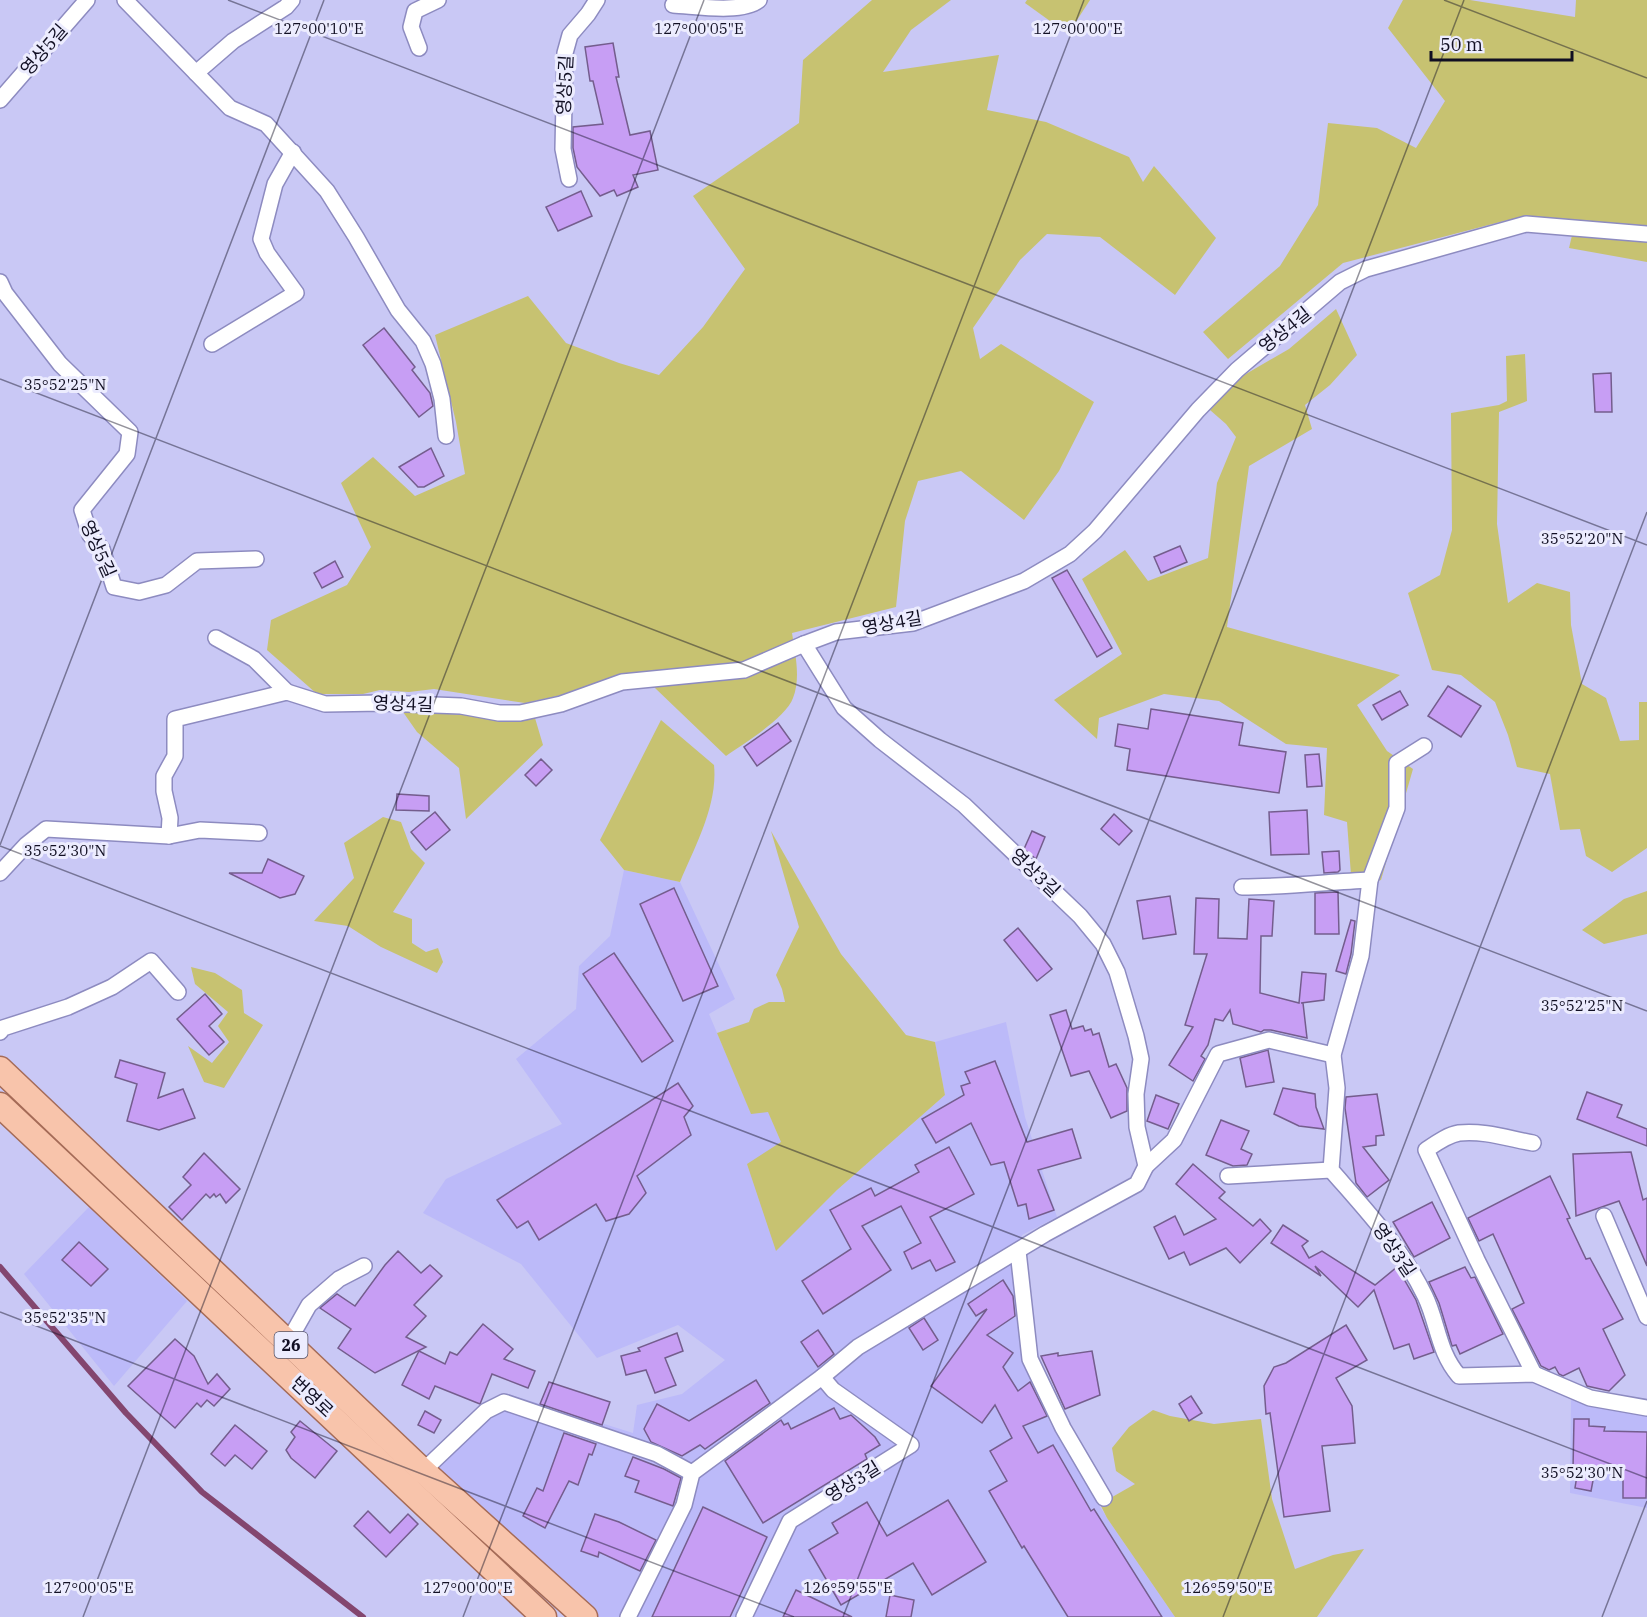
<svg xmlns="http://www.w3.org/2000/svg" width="1647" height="1617" font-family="'IBM Plex Serif','Noto Sans KR',serif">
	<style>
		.built { fill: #bcbaf9 }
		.green { fill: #c7c271 }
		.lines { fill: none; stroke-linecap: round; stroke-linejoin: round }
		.stream { stroke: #83466f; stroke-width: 6 }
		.building { fill: #c79ef4; stroke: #745d8d; stroke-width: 1.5 }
		.street-casing { stroke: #8d8bc0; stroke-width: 18 }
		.primary-casing { stroke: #a56b57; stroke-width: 27 }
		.street { stroke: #fff; stroke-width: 15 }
		.primary { stroke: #f8c4ab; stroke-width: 24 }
		.ticks { fill: none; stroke: #110f23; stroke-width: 1.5; stroke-opacity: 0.45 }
		.labels { text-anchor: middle; stroke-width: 6; stroke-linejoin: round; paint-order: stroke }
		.shield { fill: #ececfe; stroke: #535165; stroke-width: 1.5 }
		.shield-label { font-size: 16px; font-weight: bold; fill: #110f23 }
		.street-label { font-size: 18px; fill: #110f23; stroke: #ececfe }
		.ticks-label { font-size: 15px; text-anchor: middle; fill: #110f23; stroke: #ececfe; stroke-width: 6; stroke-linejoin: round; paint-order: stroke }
	</style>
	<rect width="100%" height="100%" fill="#c9c8f5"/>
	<g class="built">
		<path d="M624,870L680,882L735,999L709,1014L751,1113L768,1111L781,1142L776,1250L837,1190L945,1095L935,1042L1006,1022L1025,1117L1057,1217L1022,1235L1018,1331L1029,1374L1051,1425L1107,1518L1175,1617H595L425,1459L508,1394L633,1433L637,1405L682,1394L725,1360L678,1325L597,1358L521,1264L423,1213L446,1179L562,1124L516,1059L576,1009L579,966L610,936Z"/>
		<path d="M89,1207L187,1301L114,1386L24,1274Z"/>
		<path d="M1571,1399L1647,1416V1508L1570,1493Z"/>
	</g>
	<g class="green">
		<path d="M872,0H951L911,30L883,72L999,55L987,110L1046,122L1129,157L1143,182L1154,166L1216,238L1175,295L1100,237L1047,234L1020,260L973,328L980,359L1001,344L1094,402L1059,471L1024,520L961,471L918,481L905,521L896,607L792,633C795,653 801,678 793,698C786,718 743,744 726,756L655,688L647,671L580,691L525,703L434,689L409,692L380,690L363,694H317L267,650L271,620L347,585L371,547L341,483L373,457L415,496L465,474L456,422L435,335L528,296L566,343L619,363L659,375L703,327L745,269L693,196L799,123L803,60Z"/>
		<path d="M1027,0H1090L1068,34L1025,3Z"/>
		<path d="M1403,0H1470L1575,17L1576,0H1647V262L1569,248L1575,223L1526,217L1504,221L1343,263L1228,359L1203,332L1280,266L1318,205L1328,123L1377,128L1416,148L1445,101L1388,28Z"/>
		<path d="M1336,309L1357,355L1330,385L1305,405L1312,429L1249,466L1227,627L1400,675L1357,705L1387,751L1413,769L1381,880L1352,888L1347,822L1324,815L1327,748L1286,744L1219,701L1164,694L1099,718L1097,739L1054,700L1122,654L1082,579L1125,550L1148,581L1208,558L1217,483L1236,437L1226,424L1210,410L1239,378L1289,349Z"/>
		<path d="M1525,354L1527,401L1499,412L1497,524L1508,603L1537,583L1570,592L1571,625L1582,684L1606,698L1620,741L1639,740V702H1647V848L1612,872L1586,856L1580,829L1560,830L1550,774L1517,767L1508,735L1495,702L1461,675L1432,670L1408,593L1440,575L1452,530L1451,413L1499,405L1507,401L1506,356Z"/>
		<path d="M403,712L535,718L543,745L466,819L459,768L417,732Z"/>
		<path d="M661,720L714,765C718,805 695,846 680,882L624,870L600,840Z"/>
		<path d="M383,817L401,822L411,849L425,863L393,912L412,919V943L426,952L438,948L443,962L437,973L381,947L348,926L314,921L354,878L344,843Z"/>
		<path d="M771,831L841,954L906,1035L935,1042L945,1095L837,1190L776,1251L747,1164L781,1142L768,1112L751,1114L717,1033L749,1022L754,1009L769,1002H785L782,989L776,975L799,927Z"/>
		<path d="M1647,891V934L1604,944L1582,930L1624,899Z"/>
		<path d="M191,967L215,973L242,990L244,1013L263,1025L224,1088L204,1082L188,1046L212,1063L229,1042L218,1026L228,1012L195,984Z"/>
		<path d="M1153,1410L1170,1416L1214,1424L1261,1419L1272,1499L1295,1569L1333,1555L1364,1549L1317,1617H1175L1107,1518L1100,1504L1135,1484L1116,1471L1112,1448L1129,1427Z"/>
	</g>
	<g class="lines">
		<path class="stream" d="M0,1267L126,1413L202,1492L363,1617"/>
	</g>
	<g class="building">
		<path d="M613,43L619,77H616L630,135L650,131L658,170L633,175L638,187L617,196L614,190L600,196L577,167L573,148V127L603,124L593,81H590L585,47Z"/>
		<path d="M581,191L592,216L558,231L546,207Z"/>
		<path d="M384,328L415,367L412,370L430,393L433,406L419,417L363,345Z"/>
		<path d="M1611,373L1612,412H1595L1593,374Z"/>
		<path d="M431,448L444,476L424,487H418L399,467Z"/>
		<path d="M1180,546L1187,562L1161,573L1154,557Z"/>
		<path d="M335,561L343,577L322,588L314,573Z"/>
		<path d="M1067,570L1112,648L1097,657L1052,578Z"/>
		<path d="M1448,686L1481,706L1461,737L1428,716Z"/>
		<path d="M1400,691L1408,705L1382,720L1373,705Z"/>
		<path d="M1151,709L1243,723L1239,745L1286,752L1279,793L1127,770L1130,749L1115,746L1118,724L1148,729Z"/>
		<path d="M778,723L791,741L757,766L744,747Z"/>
		<path d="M1319,754L1322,786L1307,787L1305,755Z"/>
		<path d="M541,759L552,770L536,786L525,775Z"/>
		<path d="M397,794L429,796V811L396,810Z"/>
		<path d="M1307,810L1309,854L1271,855L1269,812Z"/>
		<path d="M435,812L450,830L426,850L411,832Z"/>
		<path d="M1114,814L1132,831L1119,845L1101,829Z"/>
		<path d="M1032,831L1045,837L1036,859L1024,849Z"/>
		<path d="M1339,851L1340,870L1338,872L1324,873L1322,852Z"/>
		<path d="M268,859L304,876L295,894L280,898L229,873H262Z"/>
		<path d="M674,888L718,986L683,1001L640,904Z"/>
		<path d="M1338,892L1339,934H1315V893Z"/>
		<path d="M1170,896L1176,934L1143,939L1137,901Z"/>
		<path d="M1196,898L1219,899L1218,938L1247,939L1249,899L1274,901L1272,936H1261L1260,993L1299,1003L1302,972L1326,974L1324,1000L1301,1003H1303L1307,1038L1271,1030H1264L1261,1032L1233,1024L1230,1010L1223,1021L1215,1019L1208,1045L1201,1056L1205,1059L1193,1081L1169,1065L1193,1027L1185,1025L1207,954H1194Z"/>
		<path d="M1351,920L1355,921L1351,954L1346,974L1336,971Z"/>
		<path d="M1018,928L1052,969L1037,981L1004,940Z"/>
		<path d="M614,953L673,1041L642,1062L583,974Z"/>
		<path d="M205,994L222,1014L209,1026L224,1042L209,1055L177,1019Z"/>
		<path d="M1066,1010L1072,1029L1083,1026L1085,1031L1091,1029L1093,1035L1099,1033L1109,1067L1116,1064L1127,1088V1111L1111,1118L1089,1071L1071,1076L1050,1015Z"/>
		<path d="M1268,1050L1274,1082L1246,1087L1240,1058Z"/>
		<path d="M120,1060L165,1073L158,1098L183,1089L195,1118L159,1130L127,1121L137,1084L115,1077Z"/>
		<path d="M995,1061L1027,1142L1072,1129L1081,1158L1038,1170L1054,1210L1029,1219L1026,1204L1018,1206L1004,1162L991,1165L971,1123L936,1143L922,1119L964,1095L961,1086L970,1083L965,1072Z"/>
		<path d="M678,1083L693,1106L684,1117L691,1135L637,1176L646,1193L629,1214L606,1221L596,1204L539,1240L528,1221L517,1228L497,1200Z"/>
		<path d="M1283,1088L1315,1094L1316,1107L1324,1129L1299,1126L1274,1114Z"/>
		<path d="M1587,1092L1622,1105L1617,1117L1647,1129V1146L1577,1119Z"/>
		<path d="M1377,1094L1384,1135L1376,1136V1145L1363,1147L1389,1180L1367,1197L1356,1183L1345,1108L1346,1097Z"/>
		<path d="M1156,1095L1179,1104L1168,1129L1147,1121Z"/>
		<path d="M1221,1120L1249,1131L1241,1149L1252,1154L1247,1165L1233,1166L1206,1155Z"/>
		<path d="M949,1147L974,1194L930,1217L955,1262L936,1271L930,1260L912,1269L904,1252L921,1243L901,1206L862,1226L891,1270L823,1314L802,1281L851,1249L830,1210L871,1188L875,1196L919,1172L915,1165Z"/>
		<path d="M1631,1152L1643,1200L1647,1198V1266L1619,1201L1576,1216L1573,1154Z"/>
		<path d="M204,1153L240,1189L226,1203L220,1194L216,1197L214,1194L210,1198L206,1194L182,1220L169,1207L191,1185L183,1177Z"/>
		<path d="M1193,1164L1225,1192L1219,1198L1253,1226L1260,1219L1271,1231L1240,1263L1226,1248L1190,1265L1184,1252L1169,1259L1154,1227L1175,1216L1184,1235L1216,1219L1176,1184Z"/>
		<path d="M1550,1176L1570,1218L1567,1219L1586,1259L1590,1258L1623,1319L1603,1329L1625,1375L1609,1391L1587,1386L1579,1368L1563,1376L1559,1374L1555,1367L1549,1370L1541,1366L1512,1309L1524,1303L1493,1234L1479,1241L1468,1218Z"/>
		<path d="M1432,1202L1450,1238L1414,1257L1393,1222Z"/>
		<path d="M1283,1225L1308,1241L1302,1246L1309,1258L1322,1251L1375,1285L1397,1267L1416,1300L1434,1352L1414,1359L1409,1344L1394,1349L1374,1290L1358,1307L1315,1266L1321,1276L1271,1243Z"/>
		<path d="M79,1242L108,1269L91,1286L62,1260Z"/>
		<path d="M398,1251L421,1273L430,1265L442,1276L414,1305L426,1316L406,1337L426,1347L375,1373L338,1348L351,1329L320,1308L337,1294L355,1306L385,1265Z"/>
		<path d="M1465,1267L1471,1278L1475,1277L1503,1334L1460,1354L1456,1345L1452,1346L1439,1303L1429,1282Z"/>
		<path d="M1003,1280L1013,1296L1015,1316L987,1335L1013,1353L1003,1367L1018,1391L1030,1382L1047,1416L1023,1426L1038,1453L1053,1445L1091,1511L1094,1509L1162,1617H1068L1024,1546L1022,1548L989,1491L1007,1481L990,1451L1012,1438L995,1405L982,1423L931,1386L987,1309L976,1316L968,1304Z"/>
		<path d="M924,1318L938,1340L923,1350L909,1328Z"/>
		<path d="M483,1324L513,1349L504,1359L535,1371L528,1388L492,1374L480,1404L435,1386L429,1399L402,1385L419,1351L445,1364L450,1352L457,1355Z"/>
		<path d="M1346,1325L1367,1360L1336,1378L1352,1406L1355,1443L1322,1446L1330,1511L1284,1517L1270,1413L1266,1414L1264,1386L1274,1367L1286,1363Z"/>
		<path d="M818,1330L834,1354L818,1367L801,1342Z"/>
		<path d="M677,1333L683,1351L665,1358L676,1385L655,1393L646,1370L626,1375L621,1356L640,1351L638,1348Z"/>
		<path d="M175,1339L194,1356L208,1384L217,1374L230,1389L214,1406L207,1400L201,1407L197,1403L175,1428L128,1386Z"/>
		<path d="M1092,1351L1100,1395L1065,1409L1041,1356L1058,1353V1356Z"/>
		<path d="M756,1380L770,1403L705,1449L700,1445L682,1456L651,1442L644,1429L657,1404L689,1421Z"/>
		<path d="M549,1382L610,1402L602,1425L540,1404Z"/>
		<path d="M1191,1396L1202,1413L1189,1421L1179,1404Z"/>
		<path d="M834,1408L840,1419L851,1415L875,1437L880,1445L865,1454L867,1459L763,1523L725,1461L781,1420L784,1425L788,1423L791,1429Z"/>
		<path d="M425,1411L441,1420L434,1433L418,1425Z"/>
		<path d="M1574,1419H1589V1426L1605,1427L1604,1431L1647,1432L1646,1498H1623V1471L1595,1470L1591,1491L1575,1488L1578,1469H1573Z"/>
		<path d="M300,1421L337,1451L315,1478L291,1458L286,1450L295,1437L291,1432Z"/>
		<path d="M235,1425L267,1451L252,1469L235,1455L225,1466L211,1454Z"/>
		<path d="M564,1433L596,1444L592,1455L589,1454L578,1485L569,1481L545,1528L523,1516L537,1488L543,1491Z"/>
		<path d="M633,1457L664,1469L681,1478L673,1506L635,1492L639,1481L625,1476Z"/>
		<path d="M948,1500L986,1562L932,1595L913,1563L841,1605L809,1550L838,1533L832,1523L867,1502L887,1536Z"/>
		<path d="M703,1507L767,1537L730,1617H652Z"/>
		<path d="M368,1511L390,1533L408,1514L418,1524L386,1557L354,1526Z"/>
		<path d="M595,1514L619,1522L656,1540L640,1571L599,1552L598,1557L581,1551Z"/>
		<path d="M796,1590L823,1603L852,1617H783Z"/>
		<path d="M890,1595L914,1600L911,1617H886Z"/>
	</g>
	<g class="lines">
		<defs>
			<g id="street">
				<path d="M125,0L230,108L266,124L327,191L356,237L398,310L423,341L433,364L442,399L446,436"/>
				<path d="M673,5C696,6 741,14 759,0"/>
				<path d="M419,48L411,27L415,11L438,0"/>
				<path d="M196,73L233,41L286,7L292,0"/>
				<path d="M0,100L87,0"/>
				<path d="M569,179L563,149L565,53L570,35L588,14L597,0"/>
				<path d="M0,282L5,293L60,364L130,432L127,454L82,510L90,535L102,549L114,587L139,592L166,585L197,561L256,559"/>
				<path d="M212,344L296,293L267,253L261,239L275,184L293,152"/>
				<path d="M216,638L254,659L287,692"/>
				<path d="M1424,746L1397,763V808L1370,880L1361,956L1333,1055L1337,1088L1331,1170C1365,1209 1402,1248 1425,1296C1438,1323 1438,1352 1459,1376L1534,1374L1590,1398L1647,1408"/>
				<path d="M169,836L170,818L164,791V776L175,756V719L287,692L325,704L381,703L461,706L499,713H520L561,704L622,682L744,670L804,644L836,632L913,623L1024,581L1070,554L1095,531L1198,410L1237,370L1340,282L1366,269L1526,224L1647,234"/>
				<path d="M0,873L26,845L46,829L169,836L200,830L259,833"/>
				<path d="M1242,887C1285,887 1327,882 1370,880"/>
				<path d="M0,1032L3,1028L68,1007L112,987L151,961L178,992"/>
				<path d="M1533,1143C1510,1139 1483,1130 1459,1133C1447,1135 1435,1144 1426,1150L1477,1260L1534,1374"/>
				<path d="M1146,1166L1174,1140L1218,1054L1269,1040L1333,1055"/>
				<path d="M1228,1176L1331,1170"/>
				<path d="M1604,1216L1647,1317"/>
				<path d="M1018,1251L1030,1359L1063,1428L1104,1498"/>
				<path d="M288,1342L309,1305L339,1279L364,1266"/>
				<path d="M423,1471L486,1411L504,1402L657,1454L692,1473"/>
				<path d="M628,1617L684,1505L692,1473L822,1377L858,1347L1045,1234L1137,1184L1146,1166L1137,1127L1136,1094L1141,1059L1136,1036L1117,972L1103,944L1080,916L964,805L880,740L844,708L804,644"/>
				<path d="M744,1617L790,1521L911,1445L833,1390L822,1377"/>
			</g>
			<g id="primary">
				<path d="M0,1069L423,1471L585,1617"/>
				<path d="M0,1105L544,1617"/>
			</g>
		</defs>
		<use href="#street" class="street-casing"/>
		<use href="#primary" class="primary-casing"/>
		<use href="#street" class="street"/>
		<use href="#primary" class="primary"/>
	</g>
	<path class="ticks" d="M228,0L1647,545M1444,0L1647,78M0,379L1647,1011M0,845L324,0M0,846L1647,1478M0,1312L794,1617M83,1617L704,0M463,1617L1084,0M843,1617L1464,0M1223,1617L1647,512M1602,1617L1647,1501"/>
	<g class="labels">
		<rect class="shield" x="274.5" y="1332" width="33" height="26" rx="4.5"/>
		<g class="shield-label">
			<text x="291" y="1351">26</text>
		</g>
		<g class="street-label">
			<text transform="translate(44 50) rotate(-49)" y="6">영상5길</text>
			<text transform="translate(565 85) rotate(-87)" y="6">영상5길</text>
			<text transform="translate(1285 330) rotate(-39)" y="6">영상4길</text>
			<text transform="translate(98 549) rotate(66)" y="6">영상5길</text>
			<text transform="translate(892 623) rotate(-10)" y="6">영상4길</text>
			<text transform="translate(403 704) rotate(2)" y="6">영상4길</text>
			<text transform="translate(1035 873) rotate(44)" y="6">영상3길</text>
			<text transform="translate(1394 1250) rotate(56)" y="6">영상3길</text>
			<text transform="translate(312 1397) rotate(43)" y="6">번영로</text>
			<text transform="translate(853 1482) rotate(-32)" y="6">영상3길</text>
		</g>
	</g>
	<g class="ticks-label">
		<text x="1078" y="34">127°00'00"E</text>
		<text x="319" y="34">127°00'10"E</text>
		<text x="699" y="34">127°00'05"E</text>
		<text x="65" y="390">35°52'25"N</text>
		<text x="1582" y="544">35°52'20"N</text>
		<text x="65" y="856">35°52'30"N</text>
		<text x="1582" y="1011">35°52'25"N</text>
		<text x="65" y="1323">35°52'35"N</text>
		<text x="1582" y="1478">35°52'30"N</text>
		<text x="89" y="1593">127°00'05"E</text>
		<text x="468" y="1593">127°00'00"E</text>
		<text x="848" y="1593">126°59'55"E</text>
		<text x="1228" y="1593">126°59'50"E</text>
	</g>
	<path d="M1431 51v9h141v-9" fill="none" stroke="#110f23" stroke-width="3"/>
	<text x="1440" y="51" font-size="18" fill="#110f23" stroke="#ececfe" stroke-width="4.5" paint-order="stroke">50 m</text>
</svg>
